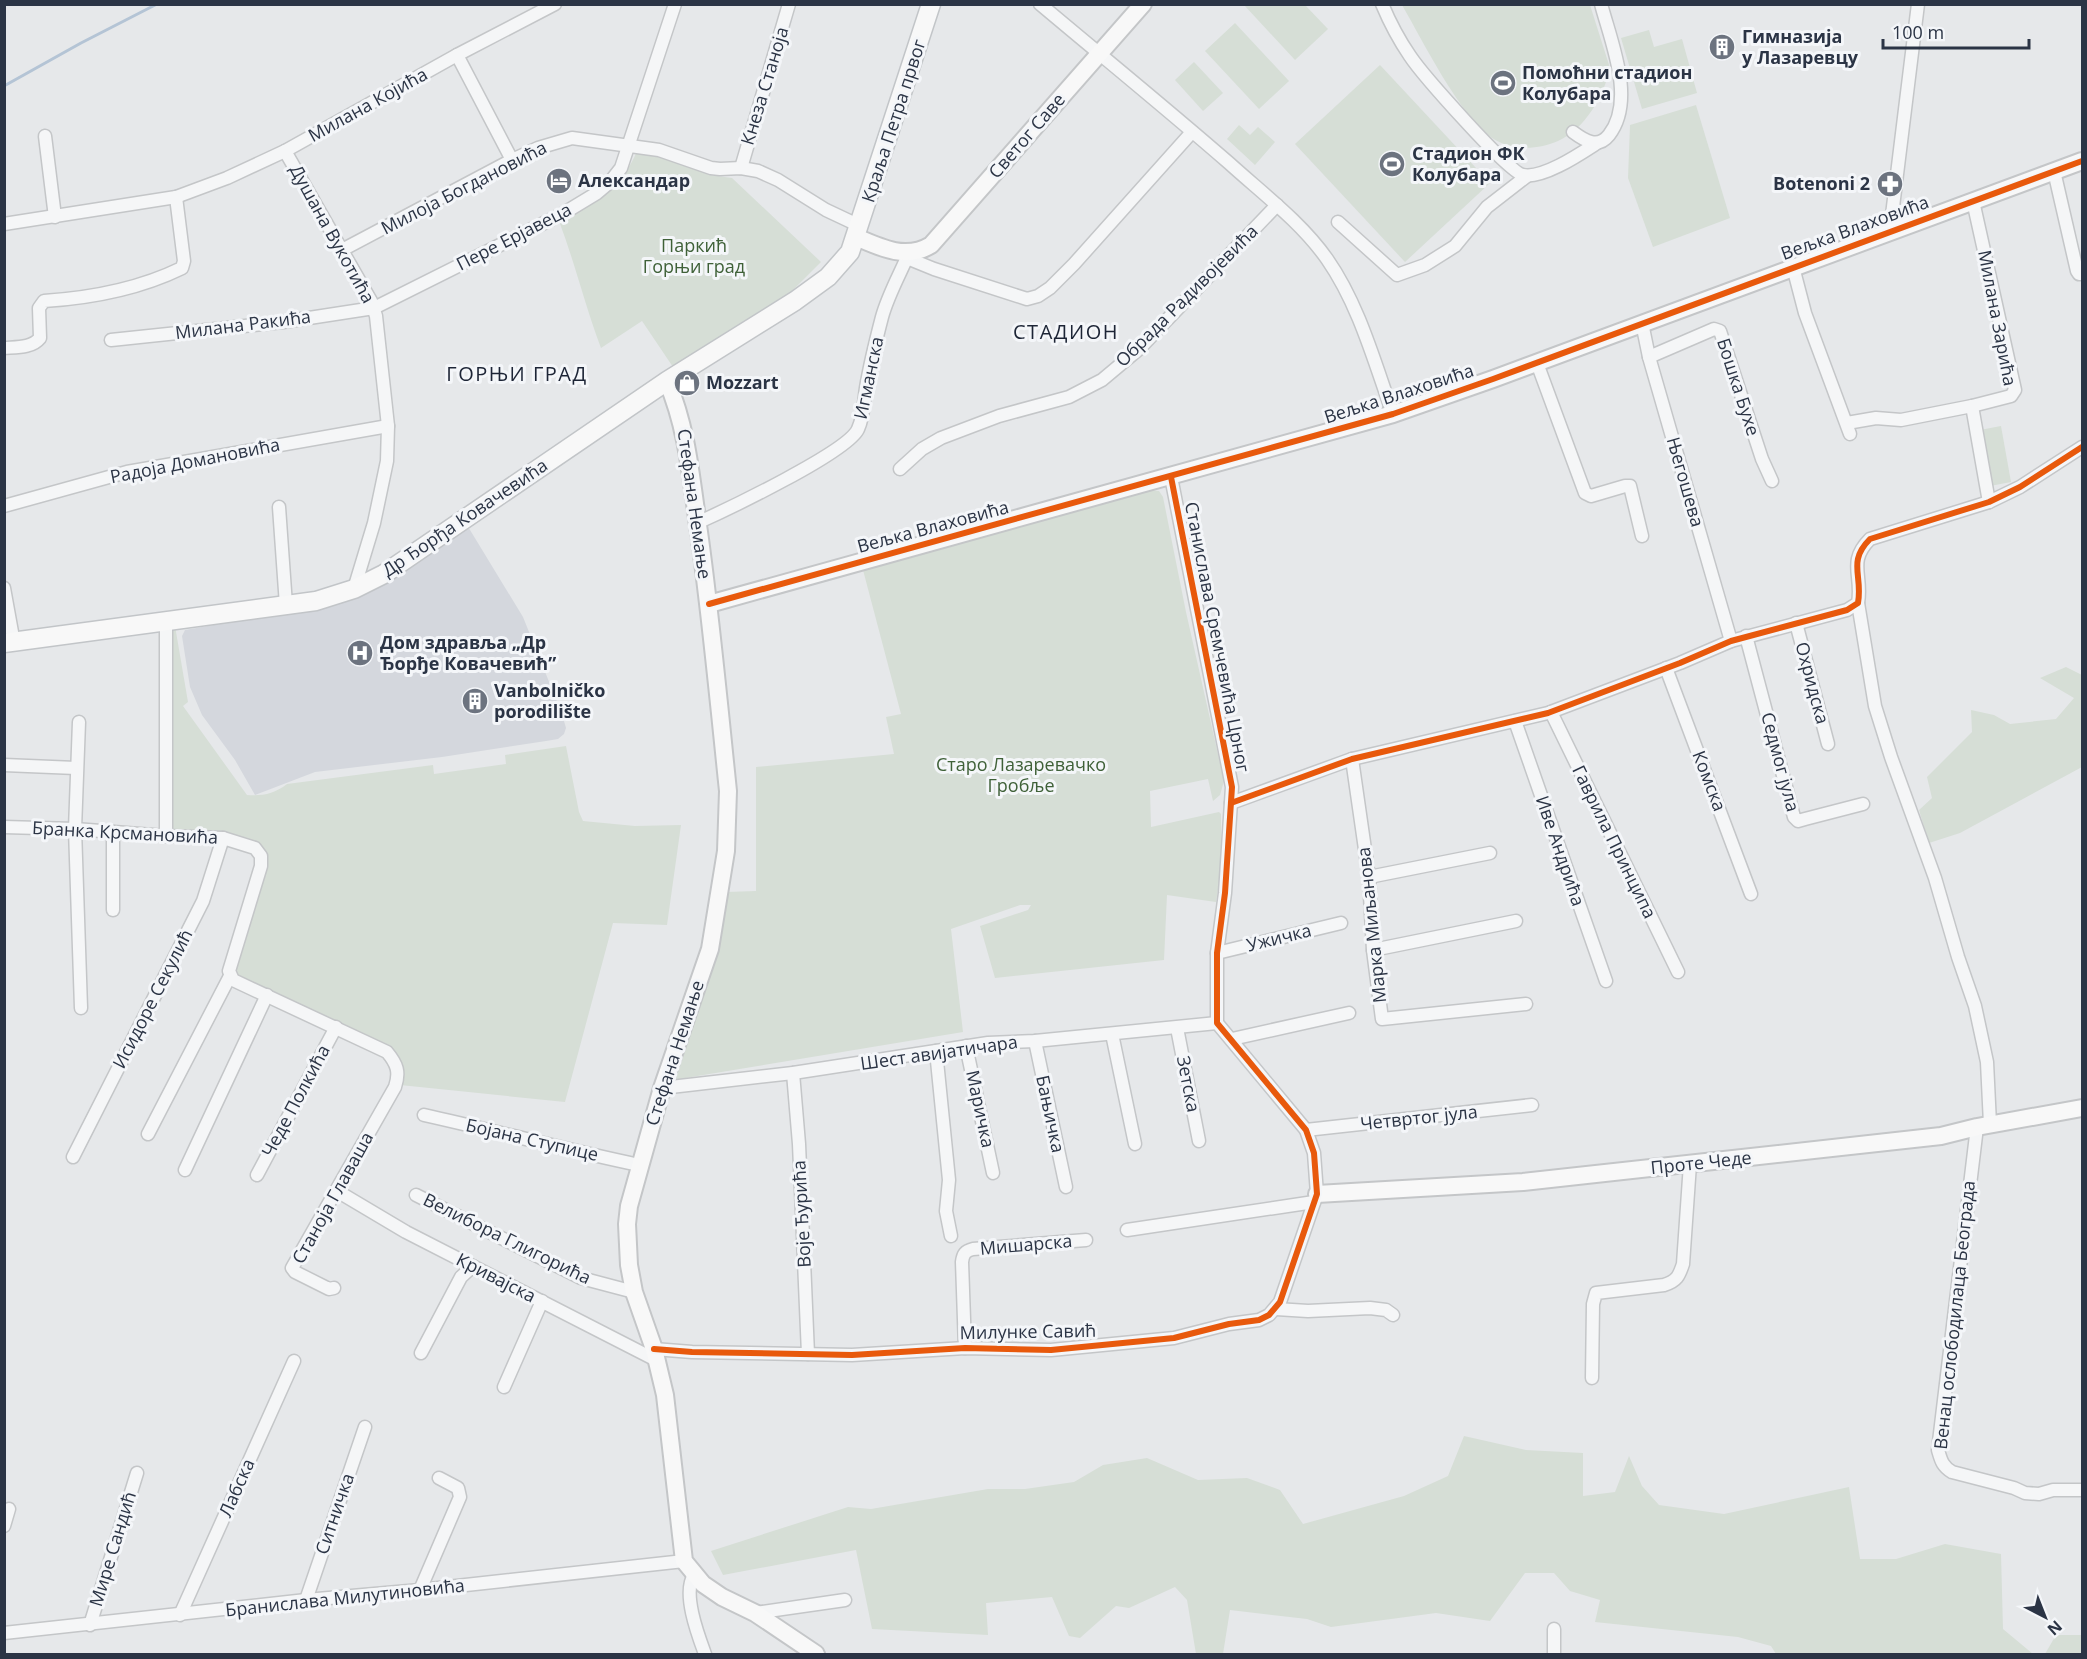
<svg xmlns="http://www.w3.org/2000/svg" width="2087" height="1659" font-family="'Open Sans',sans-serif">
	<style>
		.built { fill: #d4d7dd }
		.green { fill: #d6ded6 }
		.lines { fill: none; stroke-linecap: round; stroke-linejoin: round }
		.stream { stroke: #b4c4d5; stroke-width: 3 }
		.street-casing { stroke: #c4c6c8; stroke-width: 15 }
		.secondary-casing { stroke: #c4c6c8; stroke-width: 20 }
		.primary-casing { stroke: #c2c5c8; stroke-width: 21 }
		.street { stroke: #f5f6f7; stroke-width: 12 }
		.secondary { stroke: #f8f8f8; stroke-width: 16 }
		.primary { stroke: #f8f8f8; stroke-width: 18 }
		.cycleway-casing { stroke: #f4f6f9; stroke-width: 10 }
		.cycleway { stroke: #e8590c; stroke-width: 6 }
		.labels { text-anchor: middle; stroke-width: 6; stroke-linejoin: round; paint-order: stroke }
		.poi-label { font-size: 18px; font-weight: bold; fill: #2b3445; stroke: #f4f6f9; text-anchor: start }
		.street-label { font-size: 18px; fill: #2b3445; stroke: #f4f6f9 }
		.park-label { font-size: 18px; fill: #3f6138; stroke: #f4f6f9 }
		.neighbourhood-label { font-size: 20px; letter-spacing: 1.5px; fill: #1d2536; stroke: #f4f6f9 }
	</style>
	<rect width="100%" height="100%" fill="#e6e8ea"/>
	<path class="built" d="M467,525L523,617L562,714L566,728L564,734L558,739L546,741L442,757L315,772L255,795L235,760L202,715L190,687L182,636L185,630L299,610Z"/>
	<g class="green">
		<path d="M1244,5H1305L1328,29L1295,60Z"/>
		<path d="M1402,5H1590L1610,68C1604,96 1585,129 1558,141C1538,150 1511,151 1492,138C1459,115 1423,41 1402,5Z"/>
		<path d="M1235,23L1289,81L1259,109L1205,51Z"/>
		<path d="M1649,30L1654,47L1682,39L1697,93L1642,109L1621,38Z"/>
		<path d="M1194,62L1223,93L1203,111L1175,80Z"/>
		<path d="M1380,65L1490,183L1405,262L1295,144Z"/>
		<path d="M1696,105L1730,218L1653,247L1628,178L1630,125Z"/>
		<path d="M1239,125L1250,135L1258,127L1275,142L1255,165L1227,139Z"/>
		<path d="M637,151L671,160L710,175L732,178L821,262L790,293L673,367L642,321L601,348C585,306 575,263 559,221C591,201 622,189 637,151Z"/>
		<path d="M2001,426L2011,482L1990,486L1980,430Z"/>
		<path d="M1148,490L1159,491L1163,497L1186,612L1224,781L1220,795L1213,801L1208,779L1150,791L1151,827L1219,812L1221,814V870L1216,902L1167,895L1164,960L995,978L980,926L1028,910L1031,905H1020L951,929L963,1032L667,1081L726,892L756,891V767L894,754L886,717L901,714L863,570Z"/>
		<path d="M170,626H175L188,702L183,706L247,795C263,796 274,794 287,784L433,765L434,774L506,764L505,755L566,746L579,812L583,821L635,826L681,825L667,925L613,923L565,1102L400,1085C405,1069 402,1062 392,1049L238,978L235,973L266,854L260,846L171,833Z"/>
		<path d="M2066,667L2082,675V767L1960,833L1929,843L1919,810L1932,798L1927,777L1972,732L1971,710L1994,715L2010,724L2056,719L2074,698L2040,678Z"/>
		<path d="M1464,1436L1526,1450L1583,1453V1496L1615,1492L1629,1456L1642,1486L1659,1505L1724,1514L1849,1487L1860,1559H1896L1945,1544L2001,1554L2003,1629L2033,1654H1776L1771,1646L1738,1637L1595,1622L1600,1600L1570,1591L1554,1573H1525L1490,1621L1436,1613L1331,1627L1307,1619L1230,1610L1223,1654H1196L1187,1600L1175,1587L1129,1608L1116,1606L1080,1638L1069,1636L1052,1597L986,1603L988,1635L872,1629L856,1550L723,1575L711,1551L848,1507L871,1509L988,1489H1025L1074,1482L1103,1465L1147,1458L1198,1480L1247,1478L1280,1490L1303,1524L1404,1496L1448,1476Z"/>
		<path d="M2056,1635H2082V1654H2045Z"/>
	</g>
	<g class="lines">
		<path class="stream" d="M4,86L81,43L157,4"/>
		<defs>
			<g id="street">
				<path d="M1040,4C1103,57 1167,109 1229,163C1262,193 1301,222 1327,259C1359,305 1374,361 1393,414"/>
				<path d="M1382,4C1390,23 1399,40 1410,56C1422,74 1509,173 1523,175C1543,179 1580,154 1597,143"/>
				<path d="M457,55L512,160"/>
				<path d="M1573,132C1585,141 1598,149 1609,135C1636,100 1611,42 1601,4"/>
				<path d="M45,136L55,217"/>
				<path d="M285,151L371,301L376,316L388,426L387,461L374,523L354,589"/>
				<path d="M741,168L789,4"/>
				<path d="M2054,171L2077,271L2079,274H2082"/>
				<path d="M1338,222L1397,275L1425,265L1455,246L1487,207L1527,176"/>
				<path d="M4,224L176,197L227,178L285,151L457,55L555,4"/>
				<path d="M1890,231L1918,4"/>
				<path d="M342,250L512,160L538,148L572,138L659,150L711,168L720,169L741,168L758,171L778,180L826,210L860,226"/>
				<path d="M907,258L934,269L1027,299L1038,296L1050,288L1074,264L1192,132"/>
				<path d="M1793,267L1805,313L1850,434"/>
				<path d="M1642,323L1649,357L1731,641"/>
				<path d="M111,340L283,322L374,308L564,213L597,193L610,182L621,168L675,4"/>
				<path d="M4,348C17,347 32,348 40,338L39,308L44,301C91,298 139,289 182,268L184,261L176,197"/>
				<path d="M1649,357L1714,329L1720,331L1762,459L1772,481"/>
				<path d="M1537,363L1585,493L1591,496L1625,486H1630L1642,536"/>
				<path d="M1972,406L2011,396L2015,390L1973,201"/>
				<path d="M1847,423L1876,418L1901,420L1972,406L1989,502"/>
				<path d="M900,469L922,449L941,438L999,416L1069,397L1102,380L1139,349L1277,205"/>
				<path d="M4,506L127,472L388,426"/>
				<path d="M279,507L286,605"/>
				<path d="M697,523C726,510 848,452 858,429C864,416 864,401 866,388C870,364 876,340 882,317C888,295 900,274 909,253"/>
				<path d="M4,588L14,643"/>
				<path d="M1858,603L1875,706L1891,757L1935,878L1958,957L1975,1006L1987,1062L1990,1124"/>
				<path d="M166,622V836"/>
				<path d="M1796,623L1828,744"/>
				<path d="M1746,636L1794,817L1798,821L1805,819L1863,804"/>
				<path d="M1666,668L1751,894"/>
				<path d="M1551,712L1678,972"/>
				<path d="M1515,721L1606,981"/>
				<path d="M79,722L75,829L81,1008"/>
				<path d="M1352,759L1369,877L1373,950L1382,1019L1526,1004"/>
				<path d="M4,765L76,768"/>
				<path d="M1231,803L1352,759L1548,713L1680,663L1731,641L1847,610L1858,603C1863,575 1847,562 1870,539L1989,502L2020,487L2082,447"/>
				<path d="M4,827L75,829L166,836L223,838L255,848L261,856V866L229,971L233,980L387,1052C397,1064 400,1072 395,1087L292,1268L295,1272L329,1289L334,1288"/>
				<path d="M113,832V910"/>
				<path d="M1369,877L1490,853"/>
				<path d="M1373,950L1516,921"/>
				<path d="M1217,953L1341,923"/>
				<path d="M1177,1028L1199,1141"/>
				<path d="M1112,1034L1135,1144"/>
				<path d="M1232,1039L1349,1013"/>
				<path d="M1035,1041L1066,1187"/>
				<path d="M966,1046L993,1173"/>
				<path d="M936,1051L949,1180L946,1211L951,1236"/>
				<path d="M793,1073L799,1144L808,1354"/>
				<path d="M662,1088L793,1073L988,1043L1035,1041L1217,1023"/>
				<path d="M424,1115C496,1131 567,1150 639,1165"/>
				<path d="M1977,1127L1938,1450C1941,1460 1942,1466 1952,1472L2014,1488L2025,1493L2039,1494L2053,1490H2082"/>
				<path d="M1306,1130L1532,1105"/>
				<path d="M148,1134L230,976"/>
				<path d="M73,1157L203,901L223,838"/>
				<path d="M185,1170L267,995"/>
				<path d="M257,1175L336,1027"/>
				<path d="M337,1191L406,1232L658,1361"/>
				<path d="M416,1195L581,1278L634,1292"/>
				<path d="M1127,1230L1314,1202"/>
				<path d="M1276,1309L1308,1311L1370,1308L1386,1310L1393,1315"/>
				<path d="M965,1348L962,1262C963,1254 965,1251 973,1249L1086,1240"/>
				<path d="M654,1349L692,1352L852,1355L965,1348L1051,1350L1174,1338L1229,1324L1259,1320L1269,1315L1280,1302L1317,1194L1314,1153L1306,1130L1217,1023V953L1225,893L1232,787L1171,477"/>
				<path d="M421,1353L461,1277L473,1266"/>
				<path d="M1592,1378L1593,1304L1596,1293L1664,1285C1677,1281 1679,1276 1683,1264L1690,1164"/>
				<path d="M504,1387L542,1301"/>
				<path d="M4,1526L9,1509"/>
				<path d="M694,1575C682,1593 698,1635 705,1654"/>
				<path d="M420,1590L460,1497L458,1488L439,1478"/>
				<path d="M306,1600L365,1427"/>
				<path d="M755,1613L845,1600"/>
				<path d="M180,1615L294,1361"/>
				<path d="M90,1625L137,1473"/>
				<path d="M1554,1629V1654"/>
				<path d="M4,1633L306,1600L420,1590L684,1561"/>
			</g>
			<g id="secondary">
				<path d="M856,237C881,248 906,260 931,245L1143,4"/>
				<path d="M667,381C688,431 691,479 699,532C711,618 719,705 728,791L726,851L710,949L662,1088L629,1206L627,1224L629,1265L634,1292L654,1349L665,1395L684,1561L703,1584L722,1597L755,1613L816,1654"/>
				<path d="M709,604L1393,414L1493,379L2082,161"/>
				<path d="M1317,1194L1523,1182L1941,1136L1977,1127L2082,1108"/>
			</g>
			<path id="primary" d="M4,643L316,601L354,589L384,574L667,381L795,301L828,277L850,252L931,4"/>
		</defs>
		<use href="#street" class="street-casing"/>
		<use href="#secondary" class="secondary-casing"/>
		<use href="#primary" class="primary-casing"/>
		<use href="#street" class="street"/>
		<use href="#secondary" class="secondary"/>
		<use href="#primary" class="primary"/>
		<defs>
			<g id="cycleway">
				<path d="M709,604L1393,414L1493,379L2082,161"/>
				<path d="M1231,803L1352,759L1548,713L1680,663L1731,641L1847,610L1858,603C1863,575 1847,562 1870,539L1989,502L2020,487L2082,447"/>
				<path d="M654,1349L692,1352L852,1355L965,1348L1051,1350L1174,1338L1229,1324L1259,1320L1269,1315L1280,1302L1317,1194L1314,1153L1306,1130L1217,1023V953L1225,893L1232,787L1171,477"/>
			</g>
		</defs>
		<use href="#cycleway" class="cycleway-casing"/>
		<use href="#cycleway" class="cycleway"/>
	</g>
	<defs>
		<symbol id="building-disc" viewBox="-11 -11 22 22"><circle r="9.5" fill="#6c737f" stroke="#f4f6f9"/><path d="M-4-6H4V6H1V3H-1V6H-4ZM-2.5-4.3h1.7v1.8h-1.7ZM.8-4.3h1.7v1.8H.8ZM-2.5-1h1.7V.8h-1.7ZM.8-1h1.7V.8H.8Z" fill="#fff"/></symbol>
		<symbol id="stadium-disc" viewBox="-11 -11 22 22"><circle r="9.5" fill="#6c737f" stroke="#f4f6f9"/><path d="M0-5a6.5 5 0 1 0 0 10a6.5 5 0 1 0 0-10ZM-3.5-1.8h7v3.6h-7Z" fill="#fff"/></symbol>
		<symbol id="hotel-disc" viewBox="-11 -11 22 22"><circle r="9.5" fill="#6c737f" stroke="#f4f6f9"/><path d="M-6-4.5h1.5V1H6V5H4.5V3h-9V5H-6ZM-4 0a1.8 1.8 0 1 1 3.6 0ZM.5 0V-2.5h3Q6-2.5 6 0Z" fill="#fff"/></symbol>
		<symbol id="pharmacy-disc" viewBox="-11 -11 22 22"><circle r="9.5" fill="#6c737f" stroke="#f4f6f9"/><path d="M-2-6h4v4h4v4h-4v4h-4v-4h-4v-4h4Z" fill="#fff"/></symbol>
		<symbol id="shop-disc" viewBox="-11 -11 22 22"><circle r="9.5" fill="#6c737f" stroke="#f4f6f9"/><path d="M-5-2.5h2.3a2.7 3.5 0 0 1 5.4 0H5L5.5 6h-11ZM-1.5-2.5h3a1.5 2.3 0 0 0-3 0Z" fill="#fff"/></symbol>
		<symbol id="hospital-disc" viewBox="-11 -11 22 22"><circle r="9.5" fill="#6c737f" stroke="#f4f6f9"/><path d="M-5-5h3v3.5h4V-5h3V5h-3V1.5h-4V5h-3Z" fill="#fff"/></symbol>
	</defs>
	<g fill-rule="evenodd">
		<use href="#building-disc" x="1707" y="32" width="30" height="30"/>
		<use href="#stadium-disc" x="1488" y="68" width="30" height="30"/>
		<use href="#stadium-disc" x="1377" y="149" width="30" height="30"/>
		<use href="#hotel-disc" x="544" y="166" width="30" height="30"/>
		<use href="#pharmacy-disc" x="1875" y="169" width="30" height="30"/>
		<use href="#shop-disc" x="672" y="368" width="30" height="30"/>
		<use href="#hospital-disc" x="345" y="638" width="30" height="30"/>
		<use href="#building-disc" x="460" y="686" width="30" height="30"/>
	</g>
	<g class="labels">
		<g class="poi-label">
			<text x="1742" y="43">Гимназија<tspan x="1742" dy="21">у Лазаревцу</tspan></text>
			<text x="1522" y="79">Помоћни стадион<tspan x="1522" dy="21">Колубара</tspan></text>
			<text x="1412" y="160">Стадион ФК<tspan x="1412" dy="21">Колубара</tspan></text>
			<text x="578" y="187">Александар</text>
			<text x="1870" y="190" text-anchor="end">Botenoni 2</text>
			<text x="706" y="389">Mozzart</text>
			<text x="380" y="649">Дом здравља „Др<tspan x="380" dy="21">Ђорђе Ковачевић”</tspan></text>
			<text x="494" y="697">Vanbolničko<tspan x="494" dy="21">porodilište</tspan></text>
		</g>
		<g class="street-label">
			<text transform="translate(765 86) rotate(-73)" y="6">Кнеза Станоја</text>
			<text transform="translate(368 105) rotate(-29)" y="6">Милана Којића</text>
			<text transform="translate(894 121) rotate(-72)" y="6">Краља Петра првог</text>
			<text transform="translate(1027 136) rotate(-49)" y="6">Светог Саве</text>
			<text transform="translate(464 188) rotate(-27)" y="6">Милоја Богдановића</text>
			<text transform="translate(1855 228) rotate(-20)" y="6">Вељка Влаховића</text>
			<text transform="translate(332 234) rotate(61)" y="6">Душана Вукотића</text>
			<text transform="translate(514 237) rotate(-27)" y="6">Пере Ерјавеца</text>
			<text transform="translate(1187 296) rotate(-45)" y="6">Обрада Радивојевића</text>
			<text transform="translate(1997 318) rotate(79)" y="6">Милана Зарића</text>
			<text transform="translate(243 325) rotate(-7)" y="6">Милана Ракића</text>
			<text transform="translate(869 378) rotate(-78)" y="6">Игманска</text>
			<text transform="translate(1738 387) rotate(72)" y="6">Бошка Бухе</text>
			<text transform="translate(1399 394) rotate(-18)" y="6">Вељка Влаховића</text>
			<text transform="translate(195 461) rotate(-11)" y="6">Радоја Домановића</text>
			<text transform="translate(1685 482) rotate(74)" y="6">Његошева</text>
			<text transform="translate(694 504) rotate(82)" y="6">Стефана Немање</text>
			<text transform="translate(465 518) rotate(-34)" y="6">Др Ђорђа Ковачевића</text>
			<text transform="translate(933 527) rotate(-15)" y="6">Вељка Влаховића</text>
			<text transform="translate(1217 637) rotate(79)" y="6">Станислава Сремчевића Црног</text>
			<text transform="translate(1812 683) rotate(75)" y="6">Охридска</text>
			<text transform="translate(1780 762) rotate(75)" y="6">Седмог јула</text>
			<text transform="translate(1709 781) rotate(69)" y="6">Комска</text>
			<text transform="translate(125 833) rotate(3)" y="6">Бранка Крсмановића</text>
			<text transform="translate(1614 842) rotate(64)" y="6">Гаврила Принципа</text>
			<text transform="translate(1560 851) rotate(71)" y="6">Иве Андрића</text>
			<text transform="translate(1372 925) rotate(-96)" y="6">Марка Миљанова</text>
			<text transform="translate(1279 938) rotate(-14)" y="6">Ужичка</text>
			<text transform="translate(153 999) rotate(-63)" y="6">Исидоре Секулић</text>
			<text transform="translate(675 1053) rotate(-72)" y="6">Стефана Немање</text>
			<text transform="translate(939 1053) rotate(-8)" y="6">Шест авијатичара</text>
			<text transform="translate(1188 1084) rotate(79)" y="6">Зетска</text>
			<text transform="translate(296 1101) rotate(-62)" y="6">Чеде Полкића</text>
			<text transform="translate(980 1109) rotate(78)" y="6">Маричка</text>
			<text transform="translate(1050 1114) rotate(78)" y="6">Бањичка</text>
			<text transform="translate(1419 1118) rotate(-6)" y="6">Четвртог јула</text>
			<text transform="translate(532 1140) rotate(13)" y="6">Бојана Ступице</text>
			<text transform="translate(1701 1163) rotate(-6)" y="6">Проте Чеде</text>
			<text transform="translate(333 1198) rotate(-61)" y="6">Станоја Главаша</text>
			<text transform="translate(802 1214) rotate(-93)" y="6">Воје Ђурића</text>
			<text transform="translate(507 1239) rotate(26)" y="6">Велибора Глигорића</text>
			<text transform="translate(1026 1245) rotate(-5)" y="6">Мишарска</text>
			<text transform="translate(496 1278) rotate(27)" y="6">Кривајска</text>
			<text transform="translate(1955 1315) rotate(-84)" y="6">Венац ослободилаца Београда</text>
			<text transform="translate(1028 1332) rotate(-1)" y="6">Милунке Савић</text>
			<text transform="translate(237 1488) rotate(-66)" y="6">Лабска</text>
			<text transform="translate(335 1514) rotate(-71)" y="6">Ситничка</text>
			<text transform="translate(113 1549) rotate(-73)" y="6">Мире Сандић</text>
			<text transform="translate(345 1598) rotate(-6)" y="6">Бранислава Милутиновића</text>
		</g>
		<g class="park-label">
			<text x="694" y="252">Паркић<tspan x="694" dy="21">Горњи град</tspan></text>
			<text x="1021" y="771">Старо Лазаревачко<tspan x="1021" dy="21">Гробље</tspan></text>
		</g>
		<g class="neighbourhood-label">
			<text x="1066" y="339">СТАДИОН</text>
			<text x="517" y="381">ГОРЊИ ГРАД</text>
		</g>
	</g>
	<rect width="2087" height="1659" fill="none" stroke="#2b3445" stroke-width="12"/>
	<g transform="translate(2045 1617) rotate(138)" stroke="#f4f6f9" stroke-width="4.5" paint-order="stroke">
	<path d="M0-4.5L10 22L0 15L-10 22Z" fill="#2b3445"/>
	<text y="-9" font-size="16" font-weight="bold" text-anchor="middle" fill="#2b3445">N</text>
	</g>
	<path d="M1883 39v9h146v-9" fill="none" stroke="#2b3445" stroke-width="3"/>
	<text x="1892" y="39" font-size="18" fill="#2b3445" stroke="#f4f6f9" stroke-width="4.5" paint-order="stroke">100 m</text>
</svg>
